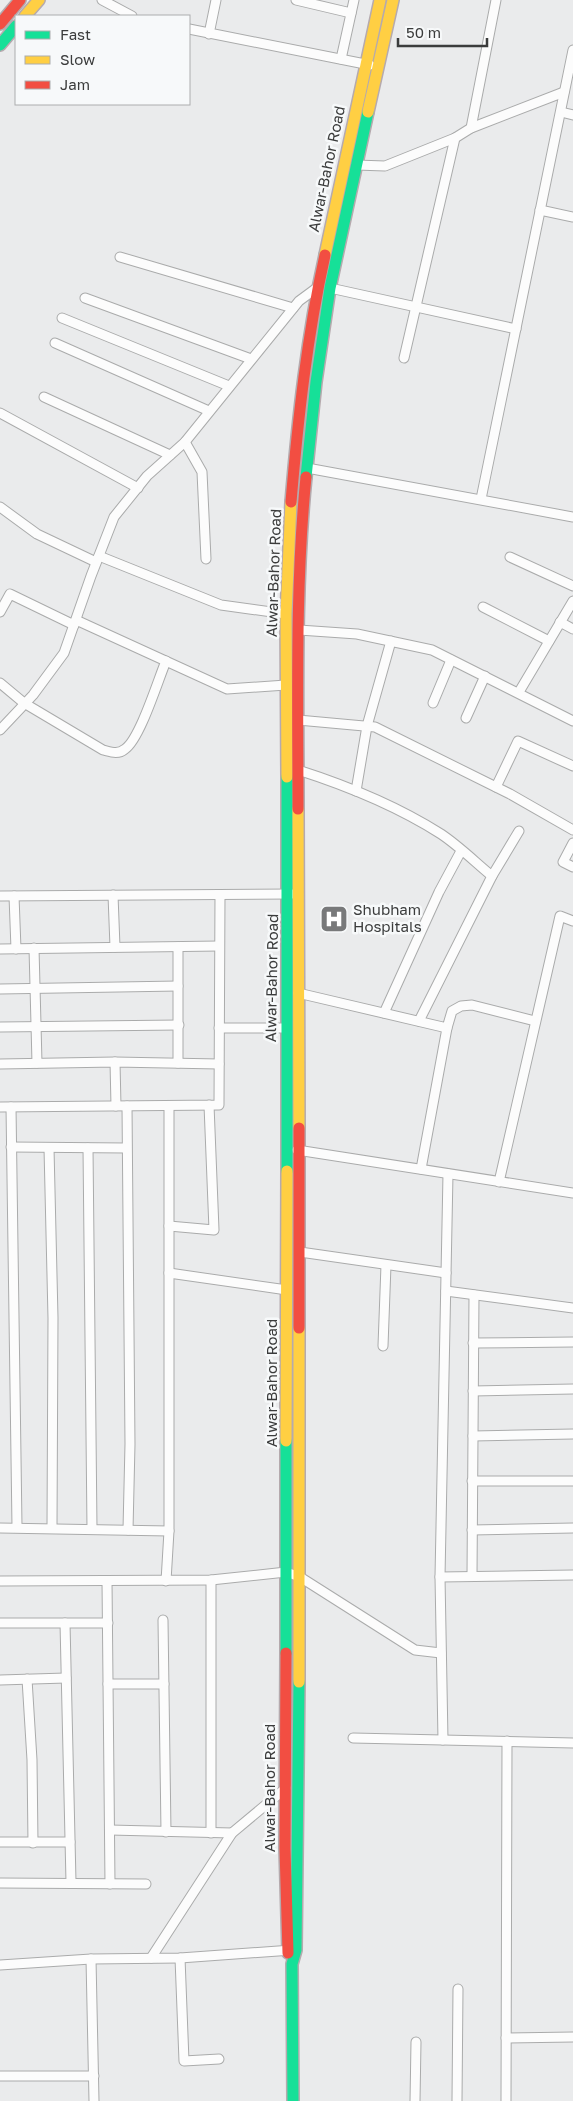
<svg xmlns="http://www.w3.org/2000/svg" width="573" height="2101" font-family="'Golos Text',sans-serif">
	<style>
		.lines { fill: none; stroke-linecap: round; stroke-linejoin: round }
		.street-casing { stroke: #aaabab; stroke-width: 11 }
		.fast-casing { stroke: #b5aaae; stroke-width: 14 }
		.slow-casing { stroke: #b5aaae; stroke-width: 14 }
		.jam-casing { stroke: #b5aaae; stroke-width: 14 }
		.street { stroke: #fcfcfc; stroke-width: 9 }
		.fast { stroke: #16e098; stroke-width: 11 }
		.slow { stroke: #ffcf43; stroke-width: 11 }
		.jam { stroke: #f24e42; stroke-width: 11 }
		.labels { text-anchor: middle; stroke-width: 5; stroke-linejoin: round; paint-order: stroke }
		.street-label { font-size: 15px; fill: #3b3c3c; stroke: #f7f9fa }
		.poi-label { font-size: 15px; fill: #3b3c3c; stroke: #f7f9fa; text-anchor: start }
	</style>
	<rect width="100%" height="100%" fill="#eaebec"/>
	<g class="lines">
		<defs>
			<g id="street">
				<path d="M102,0L132,16"/>
				<path d="M296,0L351,13"/>
				<path d="M189,29L370,65"/>
				<path d="M209,34L216,0"/>
				<path d="M341,59L354,0"/>
				<path d="M561,112L573,115"/>
				<path d="M471,128L496,0"/>
				<path d="M356,165L385,166L455,138L471,128L564,92"/>
				<path d="M540,210L573,217"/>
				<path d="M120,257L293,308"/>
				<path d="M330,288L516,329"/>
				<path d="M85,298L251,359"/>
				<path d="M62,318L229,386"/>
				<path d="M55,343L209,411"/>
				<path d="M404,358L455,138"/>
				<path d="M44,397L170,455"/>
				<path d="M0,413L138,488"/>
				<path d="M185,442L202,472L206,559"/>
				<path d="M307,468L573,517"/>
				<path d="M481,499L573,50"/>
				<path d="M0,507L37,534L96,562"/>
				<path d="M99,556L221,605L286,614"/>
				<path d="M510,557L573,586"/>
				<path d="M483,607L549,641"/>
				<path d="M0,612L10,594L74,625"/>
				<path d="M76,620L227,689L286,685"/>
				<path d="M560,622L573,629"/>
				<path d="M299,630L357,634L432,650L573,721"/>
				<path d="M0,683L24,703L103,750C111,752 118,755 125,749C140,739 158,680 166,661"/>
				<path d="M519,692L573,601"/>
				<path d="M433,703L451,660"/>
				<path d="M466,718L485,676"/>
				<path d="M298,720L375,727L510,794L573,830"/>
				<path d="M0,730L33,695L64,653L91,576L114,517L147,476L185,442L299,301L318,287"/>
				<path d="M298,770C348,786 397,806 441,834C459,846 475,862 492,876"/>
				<path d="M496,787L518,741L573,766"/>
				<path d="M356,791L367,726L391,641"/>
				<path d="M573,843L563,862L573,867"/>
				<path d="M113,895L115,947"/>
				<path d="M0,896L292,894"/>
				<path d="M14,896L16,949"/>
				<path d="M34,948L37,1063"/>
				<path d="M0,949L219,946"/>
				<path d="M0,989L178,986"/>
				<path d="M298,993L447,1028L452,1011L461,1006L472,1005L535,1021"/>
				<path d="M384,1013L439,892L461,851"/>
				<path d="M419,1021L492,876L519,831"/>
				<path d="M0,1027L179,1025"/>
				<path d="M219,1028H287"/>
				<path d="M115,1062L116,1106"/>
				<path d="M178,1063V947"/>
				<path d="M0,1064L115,1062L219,1064"/>
				<path d="M127,1106L130,1444L128,1530"/>
				<path d="M0,1107L219,1105L220,895"/>
				<path d="M11,1107L17,1527"/>
				<path d="M11,1147L126,1148"/>
				<path d="M49,1148L53,1318L52,1528"/>
				<path d="M88,1148L92,1529"/>
				<path d="M297,1150L573,1193"/>
				<path d="M421,1169L447,1028"/>
				<path d="M499,1182L560,916L573,921"/>
				<path d="M169,1226L214,1230L209,1105"/>
				<path d="M300,1252L446,1273"/>
				<path d="M169,1273L287,1290"/>
				<path d="M446,1291L573,1308"/>
				<path d="M473,1343L573,1342"/>
				<path d="M383,1346L386,1265"/>
				<path d="M473,1391L573,1389"/>
				<path d="M473,1436L573,1434"/>
				<path d="M472,1481H573"/>
				<path d="M0,1528L169,1531"/>
				<path d="M472,1530L573,1528"/>
				<path d="M472,1576L474,1295"/>
				<path d="M440,1577L573,1575"/>
				<path d="M211,1580V1833"/>
				<path d="M0,1581L211,1580L286,1572L300,1577L415,1650L441,1653"/>
				<path d="M107,1581L110,1884"/>
				<path d="M166,1581L169,1531V1106"/>
				<path d="M163,1620L166,1832"/>
				<path d="M0,1623H108"/>
				<path d="M65,1623L71,1882"/>
				<path d="M27,1679L32,1760L33,1843"/>
				<path d="M0,1680L66,1678"/>
				<path d="M108,1684H164"/>
				<path d="M353,1738L573,1743"/>
				<path d="M443,1740L440,1577L448,1174"/>
				<path d="M110,1830L232,1833"/>
				<path d="M0,1842H70"/>
				<path d="M0,1883L146,1884"/>
				<path d="M151,1958L232,1833L286,1788"/>
				<path d="M180,1958L184,2061L219,2059"/>
				<path d="M91,1959L94,2101"/>
				<path d="M0,1965L91,1959L180,1958L292,1950"/>
				<path d="M506,2038L573,2037"/>
				<path d="M0,2076H94"/>
				<path d="M415,2101L416,2042"/>
				<path d="M457,2101L458,1989"/>
				<path d="M506,2101L507,1741"/>
			</g>
			<g id="fast">
				<path d="M0,45L16,26"/>
				<path d="M306,477L316,382L330,288L368,112"/>
				<path d="M287,1171V777"/>
				<path d="M286,1653V1441"/>
				<path d="M293,2101L292,1964L296,1950L299,1682"/>
			</g>
			<g id="slow">
				<path d="M25,16L39,0"/>
				<path d="M368,112L393,0"/>
				<path d="M325,255L380,0"/>
				<path d="M287,777L286,614L291,502"/>
				<path d="M298,809L299,1128"/>
				<path d="M286,1441L287,1171"/>
				<path d="M299,1682V1328"/>
			</g>
			<g id="jam">
				<path d="M0,24L20,0"/>
				<path d="M291,502C298,419 307,336 325,255"/>
				<path d="M298,809C298,698 295,587 306,477"/>
				<path d="M299,1128V1328"/>
				<path d="M286,1653L285,1848L288,1953"/>
			</g>
		</defs>
		<use href="#street" class="street-casing"/>
		<use href="#fast" class="fast-casing"/>
		<use href="#slow" class="slow-casing"/>
		<use href="#jam" class="jam-casing"/>
		<use href="#street" class="street"/>
		<use href="#fast" class="fast"/>
		<use href="#slow" class="slow"/>
		<use href="#jam" class="jam"/>
	</g>
	<defs>
		<symbol id="hospital-square" viewBox="-11 -11 22 22"><rect x="-9" y="-9" width="18" height="18" rx="4" fill="#78797a" stroke="#f7f9fa"/><path d="M-5-5h3v3.5h4V-5h3V5h-3V1.5h-4V5h-3Z" fill="#fff"/></symbol>
	</defs>
	<g fill-rule="evenodd">
		<use href="#hospital-square" x="318" y="903" width="32" height="32"/>
	</g>
	<g class="labels">
		<g class="street-label">
			<text transform="translate(327 169) rotate(-78)" y="5">Alwar-Bahor Road</text>
			<text transform="translate(274 573) rotate(-88)" y="5">Alwar-Bahor Road</text>
			<text transform="translate(272 978) rotate(-89)" y="5">Alwar-Bahor Road</text>
			<text transform="translate(272 1383) rotate(-90)" y="5">Alwar-Bahor Road</text>
			<text transform="translate(270 1788) rotate(-90)" y="5">Alwar-Bahor Road</text>
		</g>
		<g class="poi-label">
			<text x="353" y="915">Shubham<tspan x="353" dy="17">Hospitals</tspan></text>
		</g>
	</g>
	<rect x="15" y="15" width="175" height="90" fill="#f7f9fa" stroke="#acadae"/>
	<rect x="25" y="31" width="25" height="8" fill="#16e098" stroke="#acadae"/>
	<text x="60" y="40" font-size="15" fill="#3b3c3c">Fast</text>
	<rect x="25" y="56" width="25" height="8" fill="#ffcf43" stroke="#acadae"/>
	<text x="60" y="65" font-size="15" fill="#3b3c3c">Slow</text>
	<rect x="25" y="81" width="25" height="8" fill="#f24e42" stroke="#acadae"/>
	<text x="60" y="90" font-size="15" fill="#3b3c3c">Jam</text>
	<path d="M398 38v8h89v-8" fill="none" stroke="#3b3c3c" stroke-width="2.5"/>
	<text x="406" y="38" font-size="15" fill="#3b3c3c" stroke="#f7f9fa" stroke-width="4" paint-order="stroke">50 m</text>
</svg>
